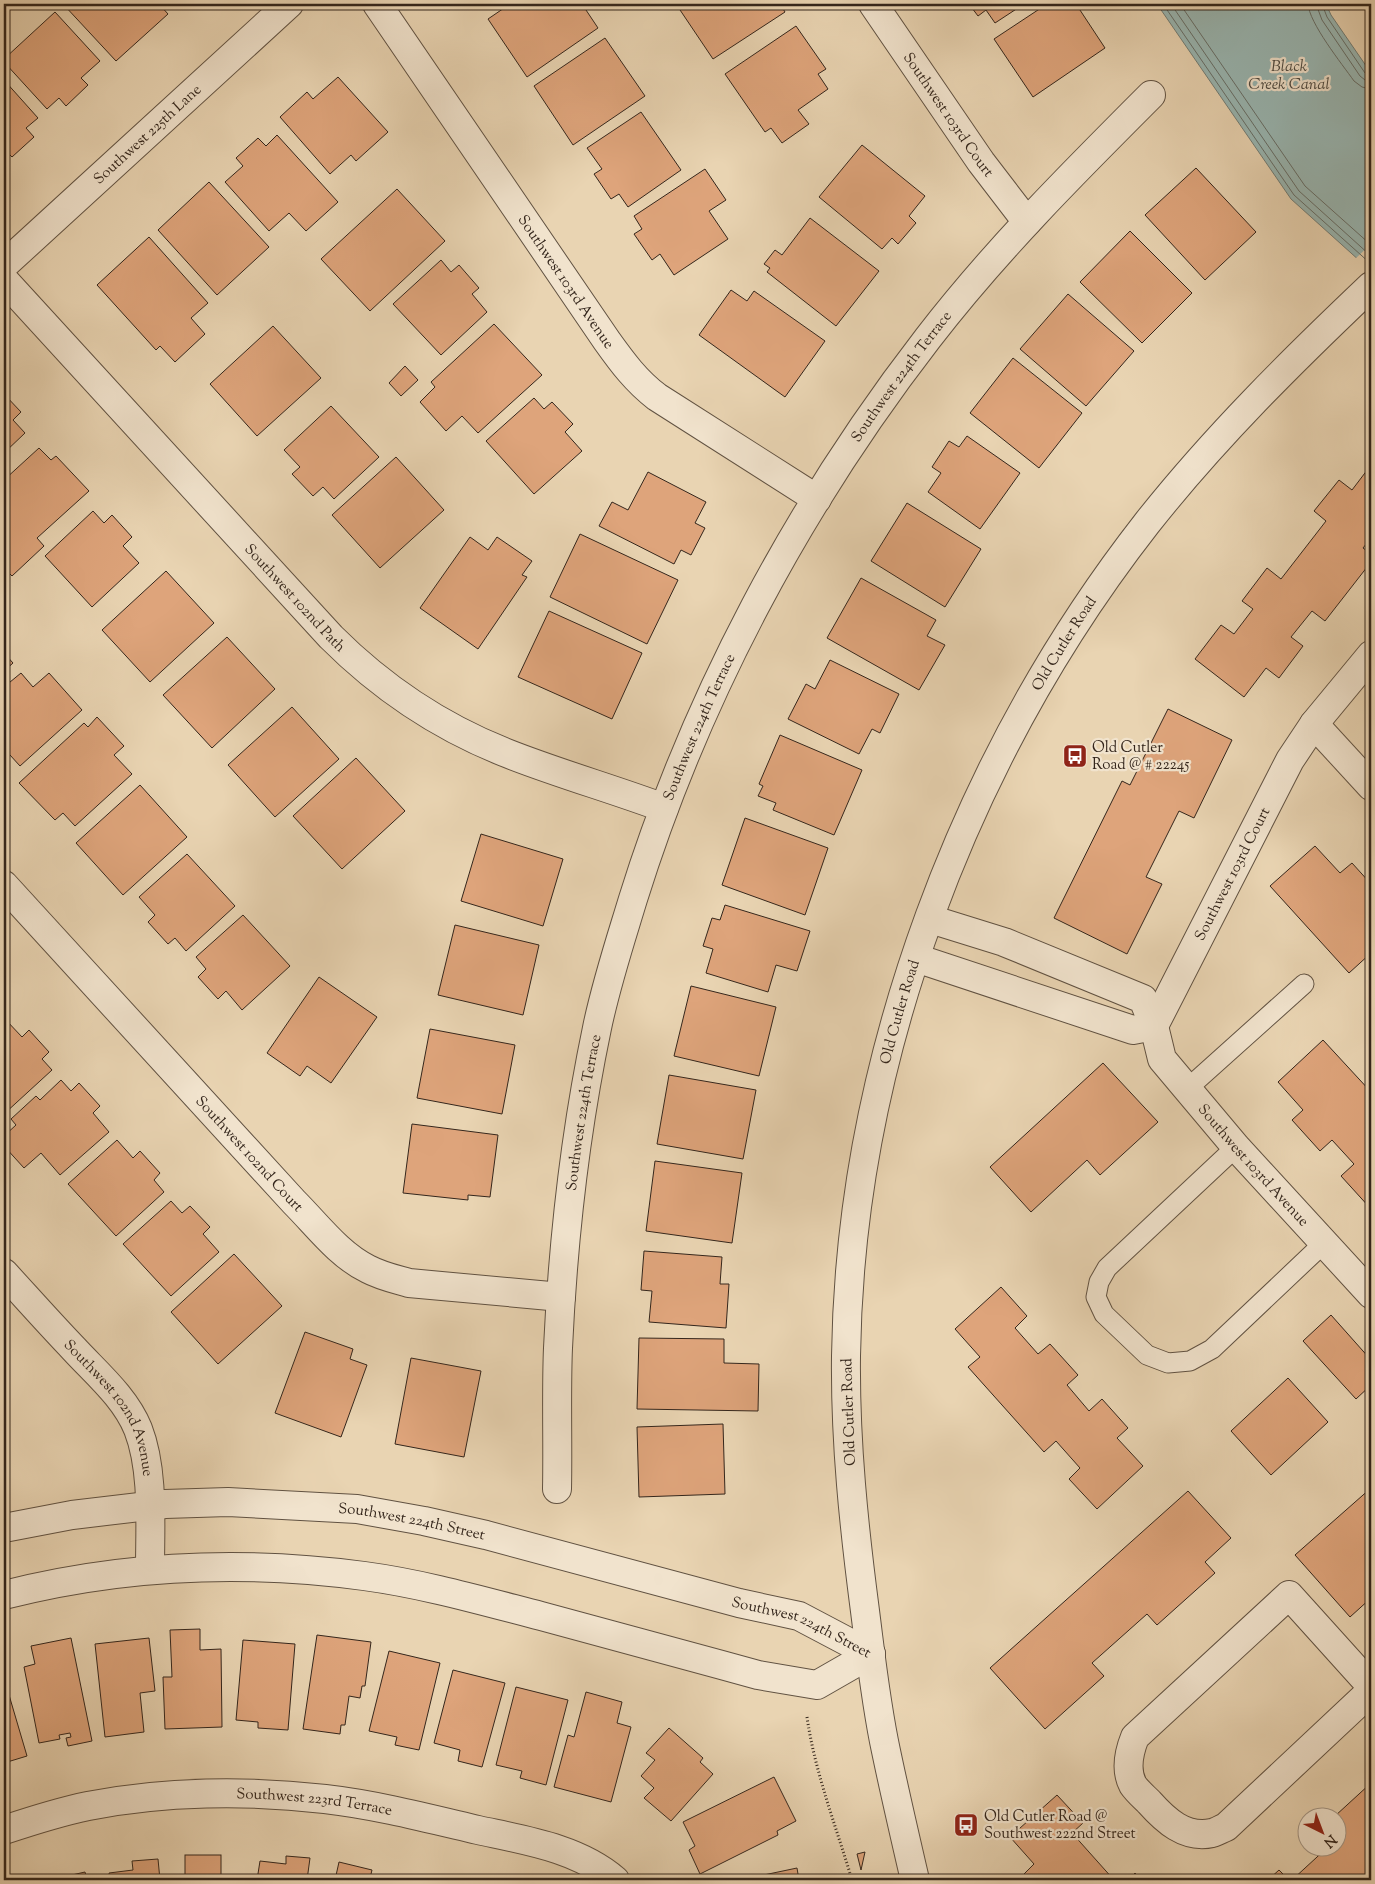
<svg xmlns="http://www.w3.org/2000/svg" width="1375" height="1884" font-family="'Sorts Mill Goudy',serif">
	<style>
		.water { fill: #99b7b3; stroke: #717d77 }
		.pier { fill: #e9d4b2 }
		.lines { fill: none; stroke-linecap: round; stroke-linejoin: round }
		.shore { stroke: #666e68; stroke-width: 1 }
		.building { fill: #dea47b; stroke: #34261c }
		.service-casing { stroke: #615242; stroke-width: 21 }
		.minor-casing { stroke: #615242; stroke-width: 30 }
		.tertiary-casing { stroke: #615242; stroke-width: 30 }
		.path { stroke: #34261c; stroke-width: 3; stroke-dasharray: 1 2.5; stroke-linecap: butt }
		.service { stroke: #f1e3cd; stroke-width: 19 }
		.minor { stroke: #f1e3cd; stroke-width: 28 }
		.tertiary { stroke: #f1e3cd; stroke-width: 28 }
		.labels { text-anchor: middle; stroke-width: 4.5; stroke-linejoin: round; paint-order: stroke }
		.street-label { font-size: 15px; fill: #34261c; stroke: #f1e3cd }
		.poi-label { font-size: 15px; fill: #34261c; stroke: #f1e3cd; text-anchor: start }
		.water-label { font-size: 16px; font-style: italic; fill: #4d4a42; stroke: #f1e3cd }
	</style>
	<rect width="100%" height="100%" fill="#e9d4b2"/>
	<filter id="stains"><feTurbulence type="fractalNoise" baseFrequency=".004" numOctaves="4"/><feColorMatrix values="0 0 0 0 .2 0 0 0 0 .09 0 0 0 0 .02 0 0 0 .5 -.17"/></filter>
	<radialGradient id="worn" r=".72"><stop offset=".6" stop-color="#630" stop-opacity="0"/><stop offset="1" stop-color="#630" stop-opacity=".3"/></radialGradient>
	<path class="water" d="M1157,4H1326L1331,15L1371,73V271L1291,199Z"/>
	<path class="pier" d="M1371,244V273L1355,259Z"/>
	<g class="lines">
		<g class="shore">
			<path d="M1163,4L1294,195L1371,264"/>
			<path d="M1171,4L1299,191L1371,256"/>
			<path d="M1180,4L1305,186L1371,245"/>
			<path d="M1308,4C1309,23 1342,64 1354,81L1362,87L1371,89"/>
			<path d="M1316,4L1322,20L1360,76L1365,80L1371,82"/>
			<path d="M1322,4L1327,17L1365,73L1371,75"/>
		</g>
	</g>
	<g class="building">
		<path d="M63,4H159L168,14L116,61Z"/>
		<path d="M510,4H582L598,28L527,77L488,19Z"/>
		<path d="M676,4H780L785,12L713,59Z"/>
		<path d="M969,4H1024L995,23L986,10L978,16Z"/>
		<path d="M1047,4H1076L1105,48L1033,97L994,39Z"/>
		<path d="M55,12L100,61L81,78L88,85L66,106L59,98L47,109L4,62V59Z"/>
		<path d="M796,26L826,69L818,74L828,89L798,110L809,124L782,143L771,128L765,132L725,74Z"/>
		<path d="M605,38L645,96L573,145L534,86Z"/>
		<path d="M338,77L388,132L356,161L351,155L330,174L280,117L307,92L313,99Z"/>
		<path d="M4,80L38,118L26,128L34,137L12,157L4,149Z"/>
		<path d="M641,112L681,170L628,207L619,194L611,199L594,174L602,169L587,148Z"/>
		<path d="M277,135L338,202L306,231L289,213L269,231L225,182L243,166L236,158L258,138L266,146Z"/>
		<path d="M862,145L925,196L909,216L916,223L898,244L892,238L882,249L819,197Z"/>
		<path d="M1196,168L1256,232L1205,280L1145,215Z"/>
		<path d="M705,169L726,200L709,211L728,239L674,275L660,254L652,260L634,234L642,229L634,216Z"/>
		<path d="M209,182L269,247L217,295L158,230Z"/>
		<path d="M397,189L445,241L370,311L321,259Z"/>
		<path d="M810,218L879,271L836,326L767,272L770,268L764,264L775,250L782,255Z"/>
		<path d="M1130,231L1192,293L1142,343L1080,282Z"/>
		<path d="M149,237L208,303L191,318L205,334L175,362L160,346L156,350L97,285Z"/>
		<path d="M441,260L451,272L459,265L479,288L472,294L487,312L441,355L393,304Z"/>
		<path d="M731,290L747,301L754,291L825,341L785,397L699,335Z"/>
		<path d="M1068,294L1134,351L1086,406L1020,349Z"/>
		<path d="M494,324L542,375L478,433L462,416L446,431L420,402L435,387L431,382Z"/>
		<path d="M273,326L321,378L257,436L210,384Z"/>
		<path d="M1013,358L1082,413L1039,468L970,413Z"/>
		<path d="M405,366L418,380L401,396L389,383Z"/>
		<path d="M4,394L21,412L13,420L25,433L4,453Z"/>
		<path d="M534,398L544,409L552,402L573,424L565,432L582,451L534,494L486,441Z"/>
		<path d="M331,406L379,457L334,499L323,487L313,496L292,474L300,467L284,450Z"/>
		<path d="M967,436L1020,473L980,529L928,492L941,473L932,467L949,441L959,447Z"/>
		<path d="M39,448L51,460L56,456L89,491L37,538L44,546L12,576L4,568V480Z"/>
		<path d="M396,457L444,510L380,568L332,515Z"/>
		<path d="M1371,465V538L1363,548L1371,554V562L1325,621L1312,611L1291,637L1303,646L1279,678L1266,668L1244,697L1195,659L1221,625L1234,634L1253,609L1242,601L1267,568L1281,579L1326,521L1314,511L1339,480L1352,490Z"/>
		<path d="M648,472L706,502L695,523L705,528L691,555L681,550L674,564L599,526L612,502L628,510Z"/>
		<path d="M907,503L981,549L945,607L871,561Z"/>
		<path d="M93,511L104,523L112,515L132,537L123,546L139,563L92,607L45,556Z"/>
		<path d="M580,534L678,580L647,644L550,597Z"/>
		<path d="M470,537L488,550L497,537L532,561L522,575L527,577L478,649L420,608Z"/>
		<path d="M166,571L214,623L150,682L102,630Z"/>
		<path d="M861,578L936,620L927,636L945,645L919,690L827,638Z"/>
		<path d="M549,611L642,653L612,719L518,677Z"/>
		<path d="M227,637L275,689L212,748L163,695Z"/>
		<path d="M4,653L13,663L4,671Z"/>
		<path d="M830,660L899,694L880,733L872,729L859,754L788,719L806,684L815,689Z"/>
		<path d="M21,673L33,687L49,673L82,710L20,766L10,755L4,761V687Z"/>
		<path d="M292,707L339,759L275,817L228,765Z"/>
		<path d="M1168,709L1232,740L1194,818L1179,811L1146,877L1162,884L1127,954L1054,918L1122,781L1130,785Z"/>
		<path d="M97,717L124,746L114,755L132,774L75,826L63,813L55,820L19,783L84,723L88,727Z"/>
		<path d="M780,735L862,770L834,835L773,810L776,803L758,796L763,786L759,784Z"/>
		<path d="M1077,747L1083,750L1075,765L1069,761Z"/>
		<path d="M356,758L405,811L342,869L293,816Z"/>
		<path d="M140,785L187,837L123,895L76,843Z"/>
		<path d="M745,818L828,848L805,915L722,885Z"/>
		<path d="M481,834L563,859L543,926L461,901Z"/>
		<path d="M1315,846L1340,873L1352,863L1371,884V900L1368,902L1371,906V953L1349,973L1270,886Z"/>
		<path d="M187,854L235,906L186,951L175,938L168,944L148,922L155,915L139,897Z"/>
		<path d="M725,905L810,931L797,971L776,965L768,992L706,973L713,949L703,946L712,918L720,920Z"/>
		<path d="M243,915L290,966L242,1010L226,991L218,999L198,977L206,969L196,957Z"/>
		<path d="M455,925L539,945L523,1015L438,995Z"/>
		<path d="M319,977L377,1017L331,1083L307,1066L300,1076L267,1053Z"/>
		<path d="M691,986L776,1007L759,1076L674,1056Z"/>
		<path d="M5,1019L22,1037L29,1030L49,1052L42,1059L52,1070L4,1114Z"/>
		<path d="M430,1029L515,1045L502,1114L417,1098Z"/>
		<path d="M1323,1040L1371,1092V1209L1341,1176L1354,1164L1332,1140L1320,1151L1292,1120L1303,1110L1278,1082Z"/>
		<path d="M1103,1063L1158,1122L1100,1175L1087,1160L1031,1212L990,1167Z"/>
		<path d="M669,1075L756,1090L743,1159L657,1144Z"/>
		<path d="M61,1080L71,1091L79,1083L100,1106L93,1113L109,1132L60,1175L41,1153L24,1168L4,1146V1136L16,1125L11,1119L36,1096L40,1100Z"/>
		<path d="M412,1124L498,1135L490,1197L468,1195V1200L403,1193Z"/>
		<path d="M117,1140L133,1158L140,1151L160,1173L154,1180L164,1192L116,1236L68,1184Z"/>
		<path d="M655,1161L742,1173L732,1243L646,1231Z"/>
		<path d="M171,1201L182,1213L190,1206L210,1227L203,1234L219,1252L171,1296L123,1244Z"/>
		<path d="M644,1251L722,1257L720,1284H729L726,1328L649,1322L652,1291L641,1290Z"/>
		<path d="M234,1254L282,1306L218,1364L171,1312Z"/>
		<path d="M1001,1287L1027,1316L1015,1328L1038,1354L1050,1344L1078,1375L1067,1385L1089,1411L1102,1399L1128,1428L1117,1438L1143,1466L1097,1509L1069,1479L1080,1468L1056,1441L1044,1452L968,1367L980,1357L955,1329Z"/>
		<path d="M1331,1315L1371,1360V1385L1356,1399L1303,1341Z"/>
		<path d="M305,1332L353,1349L350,1359L367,1365L341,1437L275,1413Z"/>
		<path d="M639,1338L724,1339V1363L759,1364L758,1411L637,1409Z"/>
		<path d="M411,1358L481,1371L464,1457L395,1444Z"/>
		<path d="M1288,1378L1328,1422L1271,1475L1231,1431Z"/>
		<path d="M723,1424L725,1494L639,1497L637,1427Z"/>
		<path d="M1371,1488V1598L1350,1617L1295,1555Z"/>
		<path d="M1188,1491L1231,1538L1205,1562L1215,1573L1157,1625L1147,1614L1092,1663L1104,1676L1045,1729L990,1668Z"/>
		<path d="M200,1629V1650L221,1649L222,1727L165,1729L163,1677H172L170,1630Z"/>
		<path d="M317,1635L371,1642L365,1686H362L360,1698L349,1696L345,1725H341L340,1734L303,1729Z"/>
		<path d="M71,1638L92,1741L68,1746L66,1738L71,1737L70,1733L59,1735L60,1739L39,1743L24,1667L35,1664L31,1646Z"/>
		<path d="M149,1638L155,1691L140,1693L144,1732L105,1737L95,1644Z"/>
		<path d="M243,1640L295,1644L288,1730L258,1728V1722L236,1720Z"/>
		<path d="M389,1651L440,1663L419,1750L395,1745L397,1737L369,1731Z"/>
		<path d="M453,1670L505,1683L482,1767L458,1761L460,1750L434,1743Z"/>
		<path d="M4,1678L27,1756L4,1763L5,1755Z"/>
		<path d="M516,1687L568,1700L546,1785L520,1778L522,1771L496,1765Z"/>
		<path d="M586,1692L622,1702L617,1723L631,1727L611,1802L554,1787L568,1735L574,1737Z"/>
		<path d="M669,1728L703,1758L700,1762L713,1774L671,1821L644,1798L654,1788L641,1776L655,1760L646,1753Z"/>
		<path d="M774,1777L796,1821L777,1831L778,1835L700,1874L689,1850L695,1846L683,1822Z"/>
		<path d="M1371,1783V1880H1292L1329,1846H1338V1838L1344,1832L1338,1825V1816H1335Z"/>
		<path d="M1057,1795L1083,1823L1072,1833L1114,1880H1027L1023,1875L1034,1864L1010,1837Z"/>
		<path d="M968,1816L971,1832L964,1834L960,1818Z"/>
		<path d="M865,1852L861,1870L857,1854Z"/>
		<rect x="185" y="1855" width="36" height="25"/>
		<path d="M286,1856L310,1858L307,1880H257L260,1861L286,1864Z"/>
		<path d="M158,1859L160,1880H110L109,1873L133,1870L132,1861Z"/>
		<path d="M339,1862L372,1870L370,1878H373L372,1880H335Z"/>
		<path d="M797,1868L799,1880H740Z"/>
		<path d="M1279,1870L1289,1880H1268Z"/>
		<path d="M85,1872L87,1880H50Z"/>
		<path d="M1135,1873L1142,1880H1128Z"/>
	</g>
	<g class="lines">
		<defs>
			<g id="service">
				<path d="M1187,1089L1304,984"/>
				<path d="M1236,1147L1107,1268L1099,1282L1096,1297L1104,1314L1147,1355L1168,1363L1190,1361L1212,1349L1324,1243"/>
			</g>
			<g id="minor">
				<path id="s1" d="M377,4L607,341C622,362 636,381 657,397L817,499"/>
				<path id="s2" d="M873,4L981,162L1027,222"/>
				<path id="s3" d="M4,265L289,4"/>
				<path id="s4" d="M4,280L331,637C382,688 442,728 509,754C560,774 613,789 664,808"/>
				<path d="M1314,724L1371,786"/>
				<path id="s5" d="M4,885L294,1202C317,1225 339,1255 368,1269C381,1276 395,1279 409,1283L561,1297"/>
				<path id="s6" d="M930,919L1004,942L1143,999L1154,1026L1162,1059L1236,1147L1371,1294"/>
				<path d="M916,958L1133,1030L1154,1026"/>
				<path id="s7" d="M1154,1026L1290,760L1314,724L1371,655"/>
				<path id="s8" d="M557,1489C558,1442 556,1395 558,1348C563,1241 575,1133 597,1028C606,984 620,942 633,899C696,697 798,506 928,338C995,251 1073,173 1151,95"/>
				<path d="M1371,1686L1289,1595L1135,1737C1129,1752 1125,1770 1133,1785C1137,1791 1144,1797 1149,1802C1165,1820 1185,1839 1212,1833C1216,1832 1221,1829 1226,1827L1371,1691"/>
				<path id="s9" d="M4,1830C31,1821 59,1812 88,1806C164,1791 248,1790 325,1799C377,1805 427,1818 478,1830C524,1840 578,1848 615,1880"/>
			</g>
			<g id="tertiary">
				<path id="s10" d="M4,1273C27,1298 50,1324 74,1349C96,1373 125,1397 138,1429C154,1470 150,1525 150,1569"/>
				<path id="s11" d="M4,1528L72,1515L165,1504L228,1502L357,1509L424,1521L486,1535L739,1603L799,1616L871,1654"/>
				<path d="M4,1595C122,1565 244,1560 364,1576C424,1584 483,1601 541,1616C614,1636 686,1655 758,1675L817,1685L871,1654"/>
				<path id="s12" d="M915,1880C905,1837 895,1794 886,1751C876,1705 871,1658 865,1611C854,1527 845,1442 846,1356C850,1060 965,756 1147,523C1215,437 1292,361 1371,286"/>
			</g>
		</defs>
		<use href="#service" class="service-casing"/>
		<use href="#minor" class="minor-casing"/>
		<use href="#tertiary" class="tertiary-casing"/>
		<path class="path" d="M807,1717C815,1773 836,1826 852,1880"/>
		<use href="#service" class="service"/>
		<use href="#minor" class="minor"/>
		<use href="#tertiary" class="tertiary"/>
	</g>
	<defs>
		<symbol id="bus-square" viewBox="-11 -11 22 22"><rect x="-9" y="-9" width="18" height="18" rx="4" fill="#8f2418" stroke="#f1e3cd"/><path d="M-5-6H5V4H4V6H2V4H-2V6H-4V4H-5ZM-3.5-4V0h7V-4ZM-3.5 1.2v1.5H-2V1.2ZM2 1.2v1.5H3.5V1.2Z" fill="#fff"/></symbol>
	</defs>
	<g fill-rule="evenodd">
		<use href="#bus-square" x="1061" y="742" width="28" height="28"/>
		<use href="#bus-square" x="952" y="1811" width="28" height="28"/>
	</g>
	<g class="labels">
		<g class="street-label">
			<text dy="5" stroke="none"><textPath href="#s2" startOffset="134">Southwest 103rd Court</textPath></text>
			<text dy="5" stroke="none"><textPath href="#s3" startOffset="194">Southwest 225th Lane</textPath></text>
			<text dy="5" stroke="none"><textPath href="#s1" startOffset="336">Southwest 103rd Avenue</textPath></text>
			<text dy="5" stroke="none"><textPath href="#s8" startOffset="1188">Southwest 224th Terrace</textPath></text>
			<text dy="5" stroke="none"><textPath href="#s4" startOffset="431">Southwest 102nd Path</textPath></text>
			<text dy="5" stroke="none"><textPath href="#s12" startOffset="1284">Old Cutler Road</textPath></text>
			<text dy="5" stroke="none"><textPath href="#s8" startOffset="782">Southwest 224th Terrace</textPath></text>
			<text dy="5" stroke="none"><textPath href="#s7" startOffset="171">Southwest 103rd Court</textPath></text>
			<text dy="5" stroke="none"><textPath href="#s12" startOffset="879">Old Cutler Road</textPath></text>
			<text dy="5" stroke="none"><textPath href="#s8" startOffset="378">Southwest 224th Terrace</textPath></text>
			<text dy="5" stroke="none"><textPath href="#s5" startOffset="364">Southwest 102nd Court</textPath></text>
			<text dy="5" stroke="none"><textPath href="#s6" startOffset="431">Southwest 103rd Avenue</textPath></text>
			<text dy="5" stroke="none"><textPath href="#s10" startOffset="174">Southwest 102nd Avenue</textPath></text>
			<text transform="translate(848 1412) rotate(-92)" y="5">Old Cutler Road</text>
			<text dy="5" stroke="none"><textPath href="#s11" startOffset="411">Southwest 224th Street</textPath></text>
			<text dy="5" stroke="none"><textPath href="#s11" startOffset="816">Southwest 224th Street</textPath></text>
			<text dy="5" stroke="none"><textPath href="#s9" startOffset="315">Southwest 223rd Terrace</textPath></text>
		</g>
		<g class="poi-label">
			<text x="1092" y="752">Old Cutler<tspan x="1092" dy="17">Road @ # 22245</tspan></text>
			<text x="984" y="1821">Old Cutler Road @<tspan x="984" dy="17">Southwest 222nd Street</tspan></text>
		</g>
		<g class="water-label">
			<text x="1289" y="71">Black<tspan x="1289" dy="18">Creek Canal</tspan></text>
		</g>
	</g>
	<rect width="1375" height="1884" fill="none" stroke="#e9d4b2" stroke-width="20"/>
	<rect x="5" y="5" width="1365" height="1874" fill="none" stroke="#34261c" stroke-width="2.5"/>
	<rect x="10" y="10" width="1355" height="1864" fill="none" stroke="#34261c"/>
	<g transform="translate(1322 1832) rotate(138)"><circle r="24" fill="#f1e3cd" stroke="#a59786"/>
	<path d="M0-4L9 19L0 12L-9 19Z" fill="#8f2418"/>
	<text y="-8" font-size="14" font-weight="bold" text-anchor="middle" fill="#34261c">N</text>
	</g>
	<rect width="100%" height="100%" filter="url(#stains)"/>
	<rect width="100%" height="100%" fill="url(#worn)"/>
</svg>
